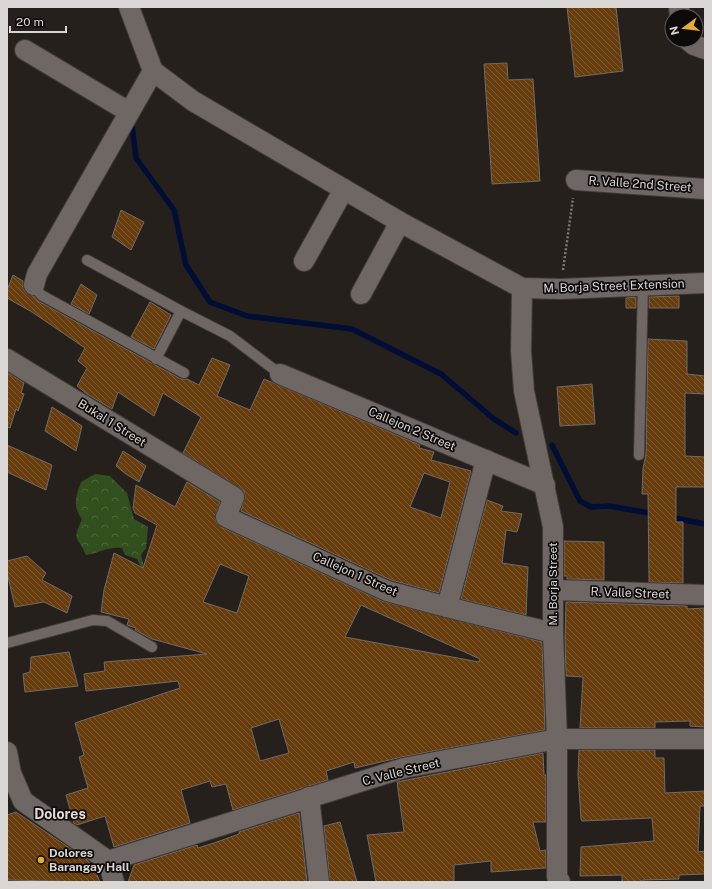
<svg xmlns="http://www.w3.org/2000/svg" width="712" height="889" font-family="'Public Sans',sans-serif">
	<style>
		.forest { fill: url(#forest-crowns) }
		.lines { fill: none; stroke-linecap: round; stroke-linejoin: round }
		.stream { stroke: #000d35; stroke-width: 5.5 }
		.building { fill: url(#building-back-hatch); stroke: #716b65; fill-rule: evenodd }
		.lane-casing { stroke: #403b38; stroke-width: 12 }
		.street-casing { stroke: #403b38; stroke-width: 22 }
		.path { stroke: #7f7a77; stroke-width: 2.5; stroke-dasharray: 2 2; stroke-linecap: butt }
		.lane { stroke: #6f6763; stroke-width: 10 }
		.street { stroke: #6f6763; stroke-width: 20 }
		.poi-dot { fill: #e4ad35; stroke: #0d0a09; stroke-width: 1.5 }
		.labels { text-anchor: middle; stroke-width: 3.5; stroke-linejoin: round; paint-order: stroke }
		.street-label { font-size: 12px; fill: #dad6d3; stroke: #0d0a09 }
		.poi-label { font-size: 12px; font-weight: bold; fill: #dad6d3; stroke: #0d0a09; text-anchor: start }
		.quarter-label { font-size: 14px; font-weight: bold; fill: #e4dbd6; stroke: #0d0a09 }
	</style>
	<defs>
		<pattern id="forest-crowns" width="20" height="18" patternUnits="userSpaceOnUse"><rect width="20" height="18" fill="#324f1e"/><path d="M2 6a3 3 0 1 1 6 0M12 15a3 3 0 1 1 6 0" fill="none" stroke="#4f683e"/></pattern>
		<pattern id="building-back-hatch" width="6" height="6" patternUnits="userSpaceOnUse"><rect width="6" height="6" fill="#683d0e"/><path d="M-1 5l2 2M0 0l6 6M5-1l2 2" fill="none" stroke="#7d5830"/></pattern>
	</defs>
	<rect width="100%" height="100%" fill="#26201d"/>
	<path class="forest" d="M95,474L110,476L127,493L134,519L148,527L146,548L141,555L147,579L137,559L125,555L122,548C109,546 99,553 86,555C77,535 72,542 82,519C72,506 76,496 81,482Z"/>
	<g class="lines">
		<g class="stream">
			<path d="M132,125L136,158L174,210L186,265L210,302L247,316L352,329L441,374L494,419L516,433"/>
			<path d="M552,445L580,501L591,507L609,506L655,514"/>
			<path d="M669,517L705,524"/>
		</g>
	</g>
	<g class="building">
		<path d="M567,7H616L623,71L575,77Z"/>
		<path d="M507,63L508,80L533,79L540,181L492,184L484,64Z"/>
		<path d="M121,210L144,222L131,250L112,237Z"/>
		<path d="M13,275L23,281V288L26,293L34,296L38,301L181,379H187L199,385L212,358L230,365L217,396L250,410L264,379L420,445L419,448L434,452L431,460L471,471L439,593L391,580L241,511L245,496L244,491L183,453L201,417L163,393L154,416L118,392L112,409L87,394L77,386L87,368L78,361L85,348L32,312L7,298V290ZM424,473L450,482L441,518L410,507Z"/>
		<path d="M81,284L97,295L89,314L71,304Z"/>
		<path d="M679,296V308H649V297Z"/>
		<path d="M636,297V308H626V298Z"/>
		<path d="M150,302L171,315L154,349L131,337Z"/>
		<path d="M648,339L687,341V374L705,376V394L685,393V456L705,457V487H676V522H683V583L649,582L648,494H642L643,468L646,455Z"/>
		<path d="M7,372L24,383L21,393L24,394L18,411L16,409L10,428L7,427Z"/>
		<path d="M592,384L595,424L560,426L557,387Z"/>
		<path d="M52,407L82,426L76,451L45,431Z"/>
		<path d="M7,445L52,465L46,490L7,472Z"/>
		<path d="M123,451L146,466L139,482L126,474L116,466Z"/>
		<path d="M187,482L220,502L215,518L217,523L221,527L382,601L542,642L545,730L402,757L355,768L354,762L326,771L328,780L233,810L226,784L212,787L210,781L181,790L190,823L114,847L105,816L77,825L74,823L66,795L88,788L79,757L84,755L75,723L180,688L178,681L86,691L84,674L105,671L104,662L207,654L152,639L135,630L136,628L127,625L129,619L101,612L104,590L114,553L143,568L157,525L135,513L133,508L136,485L175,507ZM220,564L249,576L237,613L203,602ZM361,605L480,659L479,662L345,637ZM279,719L289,753L260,761L251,728Z"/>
		<path d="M487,500L503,506L501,511L522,514L517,532L506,530L502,563L528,567L526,615L461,599Z"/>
		<path d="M564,541L604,542V580L567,579V576H564Z"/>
		<path d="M27,556L46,573L42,580L72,596L67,613L44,602L15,607L7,572V561Z"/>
		<path d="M566,602L687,606V609L704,608L705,727L690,726V721L655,722V728H580L583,677L566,676L565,638Z"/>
		<path d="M69,652L78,686L25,692L23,674L30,672L31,657Z"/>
		<path d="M579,750H655V758H664L665,793L705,791V806H700L698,852L705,851V874L679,875V879L643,880V882H622V875L580,876L581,847L654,841L652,818L582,821L581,819L578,774Z"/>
		<path d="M543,753L544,775H546V822H533L540,851L546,850V868L491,872V861L454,865V882H376L367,835L404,832L397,782Z"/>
		<path d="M16,812L86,859L94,868L100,882L7,880V815Z"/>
		<path d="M299,813L307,882H128L134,865L197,845L198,848L214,843L239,834V832Z"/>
		<path d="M340,822L357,882H330L324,826Z"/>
	</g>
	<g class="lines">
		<defs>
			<g id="lane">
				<path d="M87,260L181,311L230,336L280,374"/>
				<path d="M34,285L41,295L184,373"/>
				<path d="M156,359L181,311"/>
				<path d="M639,455L643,284"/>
				<path d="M7,643L93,620L107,621L152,647"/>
			</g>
			<g id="street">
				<path d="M129,7L153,71L193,101L400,222L522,288L561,289L705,283"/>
				<path d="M679,7L680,16"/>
				<path d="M688,40L694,45L705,49"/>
				<path d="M25,50L129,112"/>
				<path d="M576,180L705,189"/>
				<path d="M304,261L344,189"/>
				<path d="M34,285L37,274L153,71"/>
				<path d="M522,288L521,351L524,391L553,527V633L557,739V877L560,882"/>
				<path d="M361,294L400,222"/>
				<path d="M7,359L234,497L226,517L387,591L447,607L553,633"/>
				<path d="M280,374L545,485"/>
				<path d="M554,590L705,595"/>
				<path d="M447,607L486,460"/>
				<path d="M7,752L11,773L23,801L108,861L114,882"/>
				<path d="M309,797L319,882"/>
				<path d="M108,861L404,768L557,739H705"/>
			</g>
		</defs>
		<use href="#lane" class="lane-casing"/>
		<use href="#street" class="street-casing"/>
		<path class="path" d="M563,270L573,198"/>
		<use href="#lane" class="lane"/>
		<use href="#street" class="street"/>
	</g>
	<circle class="poi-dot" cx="41" cy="860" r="4"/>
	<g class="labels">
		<g class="street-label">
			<text transform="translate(640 184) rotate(4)" y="4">R. Valle 2nd Street</text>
			<text transform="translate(614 286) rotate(-2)" y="4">M. Borja Street Extension</text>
			<text transform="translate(112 423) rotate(32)" y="4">Bukal 1 Street</text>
			<text transform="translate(412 429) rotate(23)" y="4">Callejon 2 Street</text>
			<text transform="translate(355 574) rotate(24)" y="4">Callejon 1 Street</text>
			<text transform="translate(553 584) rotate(-90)" y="4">M. Borja Street</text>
			<text transform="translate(630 593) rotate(2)" y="4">R. Valle Street</text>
			<text transform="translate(401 772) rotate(-14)" y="4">C. Valle Street</text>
		</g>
		<g class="poi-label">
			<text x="49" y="857">Dolores<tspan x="49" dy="14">Barangay Hall</tspan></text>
		</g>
		<g class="quarter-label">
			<text x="60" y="819">Dolores</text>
		</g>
	</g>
	<rect width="712" height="889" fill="none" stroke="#dad6d3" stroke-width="16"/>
	<g transform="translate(684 28) rotate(255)"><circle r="19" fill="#0d0a09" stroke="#5f5c5a"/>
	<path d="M0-3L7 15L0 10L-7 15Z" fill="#e4ad35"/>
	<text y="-6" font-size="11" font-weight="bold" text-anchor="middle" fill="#dad6d3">N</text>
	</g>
	<path d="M10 26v6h56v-6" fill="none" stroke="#dad6d3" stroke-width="2"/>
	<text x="16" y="26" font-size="12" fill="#dad6d3" stroke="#0d0a09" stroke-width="3" paint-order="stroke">20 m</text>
</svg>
